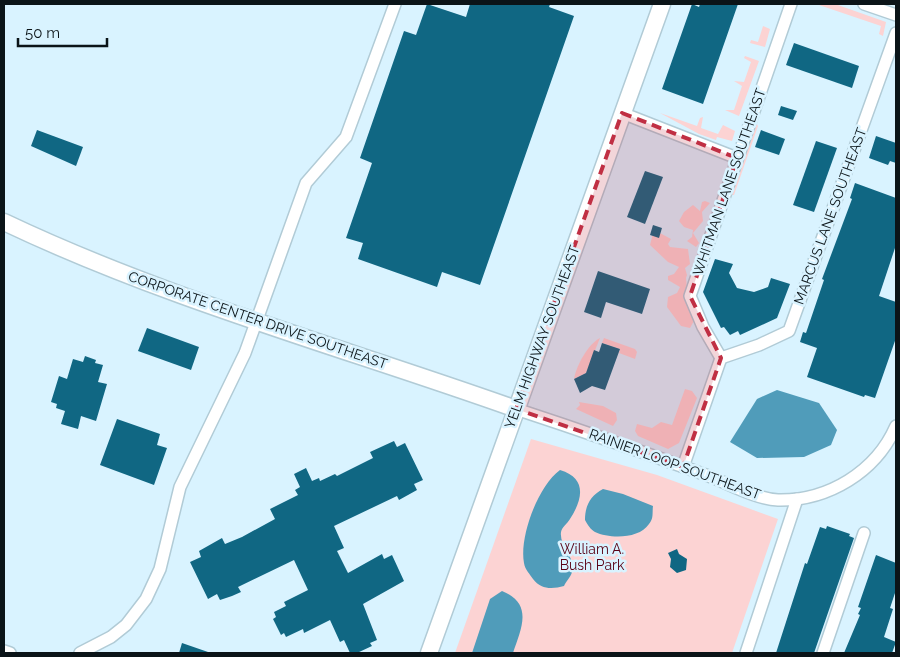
<svg xmlns="http://www.w3.org/2000/svg" width="900" height="657" font-family="Raleway,sans-serif">
	<style>
		.green { fill: #fcd3d3 }
		.water { fill: #509cba }
		.building { fill: #106783 }
		.lines { fill: none; stroke-linecap: round; stroke-linejoin: round }
		.street-casing { stroke: #b1cbd6; stroke-width: 14 }
		.secondary-casing { stroke: #b1cbd6; stroke-width: 19 }
		.street { stroke: #fff; stroke-width: 11 }
		.secondary { stroke: #fff; stroke-width: 16 }
		.marked { fill: #c02f43; fill-opacity: 0.2; stroke: #c02f43; stroke-width: 4; stroke-dasharray: 10 6; stroke-linejoin: round }
		.labels { text-anchor: middle; stroke-width: 5; stroke-linejoin: round; paint-order: stroke }
		.street-label { font-size: 14px; fill: #0b1418; stroke: #d9f3ff }
		.park-label { font-size: 14px; fill: #5a0215; stroke: #d9f3ff }
	</style>
	<rect width="100%" height="100%" fill="#d9f3ff"/>
	<g class="green">
		<path d="M816,4H835L886,22L883,36L879,34L881,26Z"/>
		<path d="M763,26L770,29L765,47L750,43L751,40L758,42Z"/>
		<path d="M745,56L759,61L739,116L725,110H734L742,86L734,81L744,82L751,62L744,58Z"/>
		<path d="M660,113L697,126L700,118L703,117L701,128L718,134L723,125L735,131L732,141L717,137L716,140L699,134Z"/>
		<path d="M757,124L758,126L734,195H732L730,193L754,125Z"/>
		<path d="M705,201L710,203L702,212L703,221L693,233L699,243L696,247L687,241L692,237L693,230L684,227L679,221L684,212L693,205L700,211L702,202Z"/>
		<path d="M658,232L671,239L668,244L670,247L688,249L690,264L685,268L687,275L686,278L689,309L696,317L690,328L681,326L667,307L668,297L677,293L680,287L668,280V276L674,274L679,267L668,262L650,245L653,233Z"/>
		<path d="M600,338L586,373L574,379C576,366 588,344 600,338Z"/>
		<path d="M604,338L635,349L637,352L635,359L619,353L620,349L602,343Z"/>
		<path d="M685,389L692,391L697,398L679,443L668,449L638,436L635,431L637,424L652,428L661,422L672,425Z"/>
		<path d="M579,402L603,406L616,413L617,420L613,426L576,409L580,405Z"/>
		<path d="M531,439L657,475L778,519L732,653H455Z"/>
	</g>
	<g class="water">
		<path d="M777,390L819,403L837,430L831,445L804,457L757,458L730,442L757,399Z"/>
		<path d="M560,470C587,478 583,499 570,519C567,524 562,527 561,532C559,547 577,559 572,572C571,577 566,581 564,586C553,589 541,590 533,579C530,574 525,570 524,563C519,537 538,486 560,470Z"/>
		<path d="M603,489L623,494L653,506C652,513 654,518 649,524C639,539 610,539 595,532C591,530 587,524 585,520C585,506 590,496 603,489Z"/>
		<path d="M502,591C534,604 521,629 513,653H472L490,599Z"/>
	</g>
	<g class="building">
		<path d="M427,4L466,17L470,4H550L549,7L574,16L480,285L442,272L437,287L358,259L363,243L346,238L372,163L360,158L404,31L416,35Z"/>
		<path d="M692,4L699,7L700,4H738L703,104L662,89Z"/>
		<path d="M794,43L859,66L852,88L786,65Z"/>
		<path d="M781,106L797,111L793,120L778,115Z"/>
		<path d="M37,130L83,147L76,166L31,146Z"/>
		<path d="M761,130L785,139L779,155L755,147Z"/>
		<path d="M876,136L896,143V163L890,161L888,165L869,158Z"/>
		<path d="M816,141L837,148L814,212L793,205Z"/>
		<path d="M645,171L663,177L645,224L627,217Z"/>
		<path d="M855,183L896,198V245L879,296L896,302V338L875,398L865,395L864,397L807,377L817,348L800,342L803,332L806,333L824,280L822,279L852,199L850,198Z"/>
		<path d="M653,225L662,228L659,238L650,235Z"/>
		<path d="M715,259L733,264L729,273L737,288L754,292L768,287L771,278L790,284L777,318L740,335L738,331L730,335L724,327L721,328L703,292Z"/>
		<path d="M598,271L650,289L642,314L606,302L601,318L584,312Z"/>
		<path d="M147,328L199,347L191,370L138,351Z"/>
		<path d="M602,343L620,349L605,390L592,386L580,393L574,379L586,373L594,350L599,352Z"/>
		<path d="M85,356L96,360L95,363L103,365L98,382L107,384L96,421L81,416L78,429L61,424L65,411L56,408L57,404L51,402L59,376L67,379L73,359L83,362Z"/>
		<path d="M117,419L160,434L157,445L167,448L154,485L100,465Z"/>
		<path d="M394,441L397,447L405,443L423,480L414,484L417,490L399,500L397,496L334,526L344,548L337,551L348,573L382,554L384,559L392,555L404,581L363,604L377,640L370,643L372,646L357,653H350L344,640L340,642L330,620L304,633L303,629L286,637L284,633L281,635L273,619L276,617L274,612L286,606L284,602L308,590L294,560L238,587L241,592L232,596L220,600L217,594L208,599L190,562L201,557L199,551L222,538L225,544L242,537L275,519L270,509L298,495L295,490L300,487L294,474L306,468L312,481L319,478L320,481L335,474L337,476L373,458L370,452Z"/>
		<path d="M827,526L850,534L849,536L854,538L814,653H776L805,563L807,564L820,527L826,529Z"/>
		<path d="M677,549L679,554L687,559L686,570L677,573L670,567L671,559L668,553Z"/>
		<path d="M876,555L896,563V590L890,608L893,609L884,637L896,642L892,653H844L860,615L858,614L861,608L858,607Z"/>
		<path d="M182,643L208,652V653H179Z"/>
	</g>
	<g class="lines">
		<defs>
			<g id="street">
				<path d="M864,4L896,15"/>
				<path d="M622,113L737,158"/>
				<path d="M721,358L759,345L789,331L896,33"/>
				<path d="M721,358L703,327L690,296L791,4"/>
				<path d="M516,409C580,430 643,452 706,475C728,483 755,499 778,500C828,501 876,472 896,426"/>
				<path d="M683,467L721,358"/>
				<path d="M4,651L10,653"/>
				<path d="M80,653L111,637L126,625L146,599L160,569L180,487L245,353L306,183L346,137L395,4"/>
				<path d="M746,653L797,499"/>
				<path d="M823,653L864,533"/>
			</g>
			<g id="secondary">
				<path d="M4,222C168,300 345,348 516,409"/>
				<path d="M429,653L662,4"/>
			</g>
		</defs>
		<use href="#street" class="street-casing"/>
		<use href="#secondary" class="secondary-casing"/>
		<use href="#street" class="street"/>
		<use href="#secondary" class="secondary"/>
	</g>
	<path class="marked" d="M622,113L737,158L690,296L721,358L683,467L516,409Z"/>
	<g class="labels">
		<g class="street-label">
			<text transform="translate(729 182) rotate(-71)" y="5">WHITMAN LANE SOUTHEAST</text>
			<text transform="translate(830 216) rotate(-70)" y="5">MARCUS LANE SOUTHEAST</text>
			<text transform="translate(258 320) rotate(19)" y="5">CORPORATE CENTER DRIVE SOUTHEAST</text>
			<text transform="translate(542 337) rotate(-70)" y="5">YELM HIGHWAY SOUTHEAST</text>
			<text transform="translate(675 464) rotate(20)" y="5">RAINIER LOOP SOUTHEAST</text>
		</g>
		<g class="park-label">
			<text x="592" y="554">William A.<tspan x="592" dy="16">Bush Park</tspan></text>
		</g>
	</g>
	<rect width="900" height="657" fill="none" stroke="#0b1418" stroke-width="10"/>
	<path d="M18 38v8h89v-8" fill="none" stroke="#0b1418" stroke-width="2.5"/>
	<text x="25" y="38" font-size="15" fill="#0b1418" stroke="#d9f3ff" stroke-width="4" paint-order="stroke">50 m</text>
</svg>
